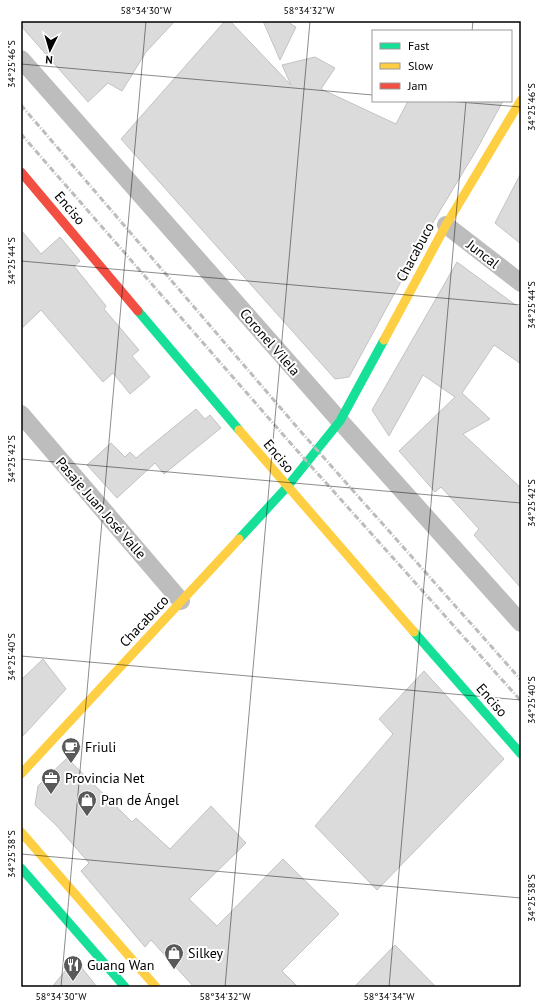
<svg xmlns="http://www.w3.org/2000/svg" width="542" height="1008" font-family="'PT Sans',sans-serif">
	<style>
		.building { fill: #dbdbdb; stroke: #c3c3c3 }
		.lines { fill: none; stroke-linecap: round; stroke-linejoin: round }
		.street { stroke: #bdbdbd; stroke-width: 18 }
		.fast { stroke: #16e098; stroke-width: 9 }
		.slow { stroke: #ffcf43; stroke-width: 9 }
		.jam { stroke: #f24e42; stroke-width: 9 }
		.rail { stroke: #bdbdbd; stroke-width: 3; stroke-dasharray: 6 2 1 2; stroke-linecap: butt }
		.ticks { fill: none; stroke: #000; stroke-width: 1; stroke-opacity: 0.45 }
		.labels { text-anchor: middle; stroke-width: 4; stroke-linejoin: round; paint-order: stroke }
		.street-label { font-size: 14px; fill: #000; stroke: #fff }
		.poi-label { font-size: 14px; fill: #000; stroke: #fff; text-anchor: start }
		.neatline { fill: none; stroke: #000; stroke-width: 1.5 }
		.ticks-label { font-size: 10px; text-anchor: middle; fill: #000 }
	</style>
	<rect width="100%" height="100%" fill="#fff"/>
	<g class="building">
		<path d="M21,21H175L146,52L122,91L108,83L88,102L21,26Z"/>
		<path d="M225,21H230L291,85L282,65L315,57L335,68L321,89L396,124L408,101H503L477,149L435,219L349,377L335,379L121,139Z"/>
		<path d="M263,21H286L296,27L280,60Z"/>
		<path d="M521,173V244L495,223Z"/>
		<path d="M21,230L41,254L60,237L80,261L74,266L106,306L104,309L139,350L132,356L150,377L130,394L113,373L103,382L41,310L21,329Z"/>
		<path d="M457,262L521,309V364L494,345L462,393L490,419L463,434L521,488V588L474,535L479,529L441,487L435,492L399,451L455,397L423,375L389,436L372,410Z"/>
		<path d="M196,409L205,419L210,415L221,428L164,474L155,463L117,498L87,465L111,443L125,457L130,452L136,458Z"/>
		<path d="M43,659L66,689L21,738V680Z"/>
		<path d="M424,671L504,759L377,890L315,826L393,734L379,719Z"/>
		<path d="M67,758L132,822L136,818L170,849L211,806L246,843L189,899L217,926L283,859L339,914L282,971L298,987H194L151,940L145,947L81,871L89,863L56,825L35,805L38,786Z"/>
		<path d="M395,945L436,987H354Z"/>
		<path d="M75,959L97,987H52Z"/>
	</g>
	<g class="lines">
		<g class="street">
			<path d="M21,59L340,421L521,623"/>
			<path d="M446,225L521,283"/>
			<path d="M21,414L181,601"/>
		</g>
		<g class="fast">
			<path d="M138,311L239,430"/>
			<path d="M239,539L287,487L340,421L384,340"/>
			<path d="M414,632L521,754"/>
			<path d="M21,868L125,987"/>
		</g>
		<g class="slow">
			<path d="M384,340L446,225L521,100"/>
			<path d="M239,430L414,632"/>
			<path d="M21,774L239,539"/>
			<path d="M21,832L156,987"/>
		</g>
		<path class="jam" d="M21,172L138,311"/>
		<g class="rail">
			<path d="M21,105L302,433L521,680"/>
			<path d="M21,134L293,446L521,701"/>
		</g>
	</g>
	<path class="ticks" d="M472,31L473,21M21,64L373,95M447,101L521,107M21,261L521,305M21,459L521,503M21,656L521,700M21,854L521,898M61,987L146,21M225,987L310,21M389,987L466,101"/>
	<defs>
		<symbol id="cafe-pin" viewBox="-11 -11 22 30"><path d="M0 17L-7.5 6A9.5 9.5 0 1 1 7.5 6Z" fill="#595959" stroke="#fff"/><path d="M-5.5-4.5H6V0H3Q3 3.5 0 3.5H-2.5Q-5.5 3.5-5.5 0ZM3-3.2v2h1.7v-2ZM-6 4.5H4V6H-6Z" fill="#fff"/></symbol>
		<symbol id="office-pin" viewBox="-11 -11 22 30"><path d="M0 17L-7.5 6A9.5 9.5 0 1 1 7.5 6Z" fill="#595959" stroke="#fff"/><path d="M-6-3h4V-5.5h4V-3h4V5H-6ZM-1-4.5V-3h2v-1.5ZM-6 0V1H6V0Z" fill="#fff"/></symbol>
		<symbol id="shop-pin" viewBox="-11 -11 22 30"><path d="M0 17L-7.5 6A9.5 9.5 0 1 1 7.5 6Z" fill="#595959" stroke="#fff"/><path d="M-5-2.5h2.3a2.7 3.5 0 0 1 5.4 0H5L5.5 6h-11ZM-1.5-2.5h3a1.5 2.3 0 0 0-3 0Z" fill="#fff"/></symbol>
		<symbol id="restaurant-pin" viewBox="-11 -11 22 30"><path d="M0 17L-7.5 6A9.5 9.5 0 1 1 7.5 6Z" fill="#595959" stroke="#fff"/><path d="M-5-6h1v4h1v-4h1v4h1v-4h1v5L-1.5 .5V6h-2V.5L-5-1ZM5-6V6H3V1.5H1.5Q1.5-4 5-6Z" fill="#fff"/></symbol>
	</defs>
	<g fill-rule="evenodd">
		<use href="#cafe-pin" x="60" y="736" width="22" height="30"/>
		<use href="#office-pin" x="40" y="767" width="22" height="30"/>
		<use href="#shop-pin" x="76" y="789" width="22" height="30"/>
		<use href="#shop-pin" x="163" y="942" width="22" height="30"/>
		<use href="#restaurant-pin" x="62" y="954" width="22" height="30"/>
	</g>
	<g class="labels">
		<g class="street-label">
			<text transform="translate(70 208) rotate(50)" y="5">Enciso</text>
			<text transform="translate(415 252) rotate(-62)" y="5">Chacabuco</text>
			<text transform="translate(483 254) rotate(38)" y="5">Juncal</text>
			<text transform="translate(270 342) rotate(49)" y="5">Coronel Vilela</text>
			<text transform="translate(279 456) rotate(50)" y="5">Enciso</text>
			<text transform="translate(101 508) rotate(49)" y="5">Pasaje Juan José Valle</text>
			<text transform="translate(144 621) rotate(-47)" y="5">Chacabuco</text>
			<text transform="translate(492 700) rotate(49)" y="5">Enciso</text>
		</g>
		<g class="poi-label">
			<text x="85" y="752">Friuli</text>
			<text x="65" y="783">Provincia Net</text>
			<text x="101" y="805">Pan de Ángel</text>
			<text x="188" y="958">Silkey</text>
			<text x="87" y="970">Guang Wan</text>
		</g>
	</g>
	<rect width="542" height="1008" fill="none" stroke="#ffffff" stroke-width="44"/>
	<rect x="372" y="30" width="140" height="72" fill="#ffffff" stroke="#999999"/>
	<rect x="380" y="43" width="20" height="6" fill="#16e098" stroke="#999999"/>
	<text x="408" y="50" font-size="12" fill="#000000">Fast</text>
	<rect x="380" y="63" width="20" height="6" fill="#ffcf43" stroke="#999999"/>
	<text x="408" y="70" font-size="12" fill="#000000">Slow</text>
	<rect x="380" y="83" width="20" height="6" fill="#f24e42" stroke="#999999"/>
	<text x="408" y="90" font-size="12" fill="#000000">Jam</text>
	<g transform="translate(50 50) rotate(185)" stroke="#ffffff" stroke-width="3" paint-order="stroke">
	<path d="M0-3L7 15L0 10L-7 15Z" fill="#000000"/>
	<text y="-6" font-size="11" font-weight="bold" text-anchor="middle" fill="#000000">N</text>
	</g>
	<rect x="22" y="22" width="498" height="964" class="neatline"/>
	<g class="ticks-label">
		<text x="146" y="14">58°34'30"W</text>
		<text x="309" y="14">58°34'32"W</text>
		<text transform="translate(11 64) rotate(-90)" y="4">34°25'46"S</text>
		<text transform="translate(531 107) rotate(-90)" y="4">34°25'46"S</text>
		<text transform="translate(11 261) rotate(-90)" y="4">34°25'44"S</text>
		<text transform="translate(531 305) rotate(-90)" y="4">34°25'44"S</text>
		<text transform="translate(11 459) rotate(-90)" y="4">34°25'42"S</text>
		<text transform="translate(531 503) rotate(-90)" y="4">34°25'42"S</text>
		<text transform="translate(11 657) rotate(-90)" y="4">34°25'40"S</text>
		<text transform="translate(531 700) rotate(-90)" y="4">34°25'40"S</text>
		<text transform="translate(11 854) rotate(-90)" y="4">34°25'38"S</text>
		<text transform="translate(531 898) rotate(-90)" y="4">34°25'38"S</text>
		<text x="61" y="1000">58°34'30"W</text>
		<text x="225" y="1000">58°34'32"W</text>
		<text x="389" y="1000">58°34'34"W</text>
	</g>
</svg>
